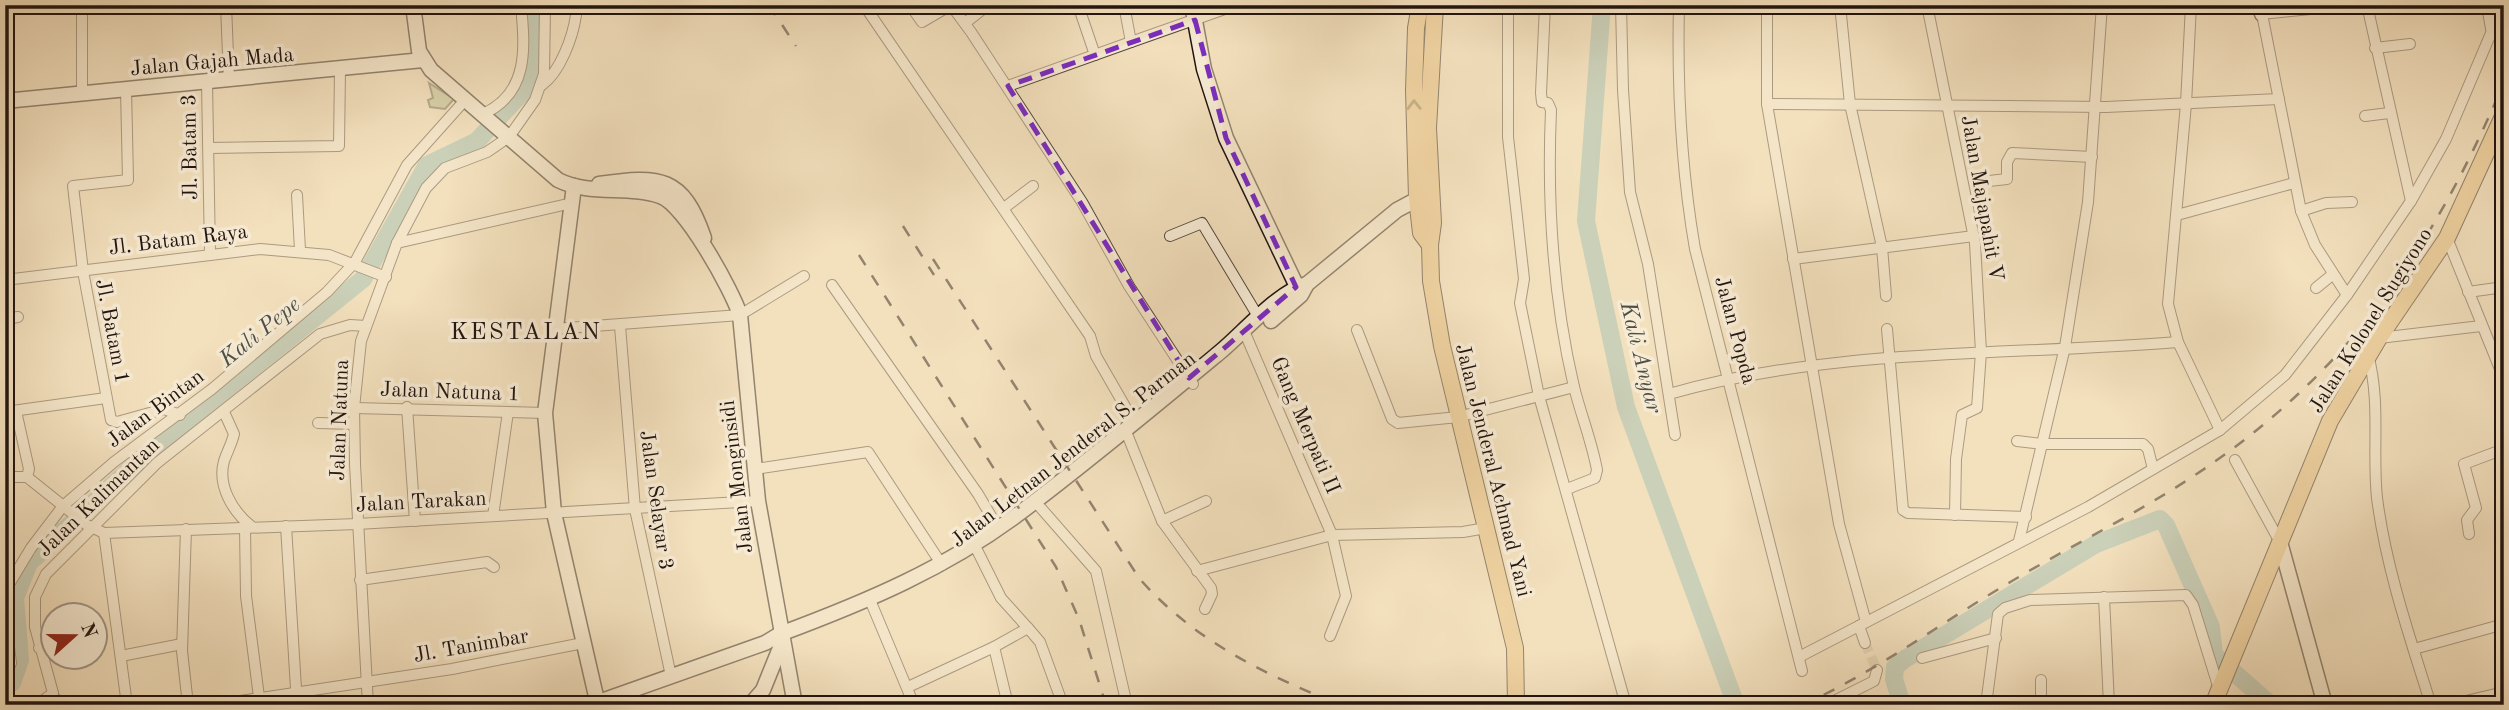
<svg xmlns="http://www.w3.org/2000/svg" width="2509" height="710" font-family="'Old Standard TT',serif">
	<style>
		.green { fill: #bbc291; stroke: #6e6b50; stroke-width: 2 }
		.lines { fill: none; stroke-linecap: round; stroke-linejoin: round }
		.river { stroke: #9bbdb2; stroke-width: 18 }
		.street-tunnel { stroke: #d4c1a3; stroke-width: 10; stroke-dasharray: 10 5; stroke-linecap: butt }
		.street-casing { stroke: #56473b; stroke-width: 12 }
		.secondary-casing { stroke: #211410; stroke-width: 17 }
		.primary-casing { stroke: #211410; stroke-width: 18 }
		.street { stroke: #f7ebd4; stroke-width: 10 }
		.secondary { stroke: #f7ebd4; stroke-width: 14 }
		.primary { stroke: #eac07e; stroke-width: 16 }
		.rail { stroke: #211410; stroke-width: 2.5; stroke-dasharray: 12 12; stroke-linecap: butt }
		.oneway { stroke: #90734c }
		.marked { fill: none; stroke: #7b2cbf; stroke-width: 5; stroke-dasharray: 14 9; stroke-linejoin: round }
		.labels { text-anchor: middle; stroke-width: 7; stroke-linejoin: round; paint-order: stroke }
		.street-label { font-size: 21px; fill: #211410; stroke: #f7ebd4 }
		.water-label { font-size: 23px; font-style: italic; fill: #4c4f49; stroke: #f7ebd4 }
		.quarter-label { font-size: 24px; letter-spacing: 2px; fill: #211410; stroke: #f7ebd4 }
	</style>
	<rect width="100%" height="100%" fill="#f3e0bd"/>
	<filter id="stains"><feTurbulence type="fractalNoise" baseFrequency=".00286" numOctaves="4"/><feColorMatrix values="0 0 0 0 .2 0 0 0 0 .09 0 0 0 0 .02 0 0 0 .5 -.17"/></filter>
	<radialGradient id="worn" r=".72"><stop offset=".6" stop-color="#630" stop-opacity="0"/><stop offset="1" stop-color="#630" stop-opacity=".3"/></radialGradient>
	<path class="green" d="M429,83L454,99L445,109L430,107L428,100L433,98Z"/>
	<g class="lines">
		<g class="river">
			<path d="M1602,5L1586,221L1626,407L1736,705"/>
			<path d="M5,686L12,683L20,660L15,598L29,563L148,452L363,279L427,165L477,141L530,84V5"/>
			<path d="M1902,705L1894,679L1895,667L1905,659L2096,544L2160,519L2166,525L2211,627L2214,655L2271,705"/>
		</g>
		<path class="street-tunnel" d="M1865,643L1877,670"/>
		<defs>
			<g id="street">
				<path d="M226,5L229,80"/>
				<path d="M864,5L1090,336L1096,356L1134,422"/>
				<path d="M910,5L922,22L951,5L971,32L1082,202L1129,286L1193,384"/>
				<path d="M1078,5L1095,55"/>
				<path d="M1508,5V137L1524,279L1520,303L1539,396L1626,705"/>
				<path d="M1545,5L1541,93L1542,102L1548,103L1551,110C1547,202 1553,297 1574,387C1581,415 1592,442 1597,470L1595,478L1567,489"/>
				<path d="M1621,5L1623,90L1630,192L1648,264L1675,435"/>
				<path d="M1679,5C1677,87 1681,168 1695,249L1802,671"/>
				<path d="M1767,5V104L1839,524L1866,622"/>
				<path d="M1840,5L1850,104L1882,247L1886,296"/>
				<path d="M1927,5L1975,243L1981,352L1977,408L1962,415L1956,459L1955,515"/>
				<path d="M2191,5L2186,104L2168,304L2178,342L2220,430"/>
				<path d="M2367,5L2411,201"/>
				<path d="M2487,5L2491,29"/>
				<path d="M965,23L988,5"/>
				<path d="M1131,42L1236,5"/>
				<path d="M2375,48L2410,44"/>
				<path d="M207,82L210,254"/>
				<path d="M542,85C560,72 573,37 576,15"/>
				<path d="M1008,86L1131,42L1124,5"/>
				<path d="M126,89L128,180L73,186L83,271L111,420L117,422L164,409L180,415"/>
				<path d="M82,94V5"/>
				<path d="M1767,104L2106,107L2279,99"/>
				<path d="M483,114C529,93 525,49 521,5"/>
				<path d="M2365,116L2389,113"/>
				<path d="M209,148L339,146L340,70"/>
				<path d="M1989,181L2007,179V162L2012,153L2092,157"/>
				<path d="M297,195L300,250"/>
				<path d="M1004,208L1033,186"/>
				<path d="M2301,211L2326,203L2352,202"/>
				<path d="M2177,215L2294,183"/>
				<path d="M1170,236L1202,223L1259,318"/>
				<path d="M2447,238L2504,379"/>
				<path d="M397,243L572,203"/>
				<path d="M1793,259L1974,236"/>
				<path d="M5,280L260,249L329,255L386,277"/>
				<path d="M832,285L978,494L998,528"/>
				<path d="M2316,288L2332,275"/>
				<path d="M2468,292L2504,287"/>
				<path d="M2347,295L2315,245L2301,211L2262,14L2350,5"/>
				<path d="M5,319L18,317"/>
				<path d="M620,326L635,509L671,676"/>
				<path d="M554,329L740,315L804,276"/>
				<path d="M1887,329L1903,510L1908,513L2026,517"/>
				<path d="M1357,330L1392,419L1398,423L1458,417L1574,387"/>
				<path d="M1244,331L1332,535L1346,596L1330,636"/>
				<path d="M2379,338L2481,326"/>
				<path d="M2368,355C2381,402 2372,451 2377,498C2386,568 2410,638 2431,705"/>
				<path d="M1669,394C1834,347 2008,356 2178,342"/>
				<path d="M407,407L415,521"/>
				<path d="M354,408L545,413"/>
				<path d="M16,411L29,469L27,477"/>
				<path d="M5,412L106,398"/>
				<path d="M224,412L234,434C232,443 227,452 224,461C217,486 233,512 252,527"/>
				<path d="M318,423L354,424"/>
				<path d="M1125,429L1162,521L1211,588L1212,594L1205,609"/>
				<path d="M2017,441L2042,444H2143L2148,449L2153,469"/>
				<path d="M2235,460L2280,542"/>
				<path d="M755,469L868,452L942,565"/>
				<path d="M5,477H27L87,525L104,533L357,524L758,501"/>
				<path d="M1040,507L1096,571L1127,705"/>
				<path d="M493,516L508,412"/>
				<path d="M1162,521L1206,501"/>
				<path d="M286,526L297,705"/>
				<path d="M245,527L246,596L259,697"/>
				<path d="M186,529L182,651L188,705"/>
				<path d="M104,533L127,705"/>
				<path d="M2469,534L2467,520L2476,508L2464,464L2504,449"/>
				<path d="M2019,541L2065,347L2088,202L2102,5"/>
				<path d="M974,544L1001,598L1028,628L994,647L1008,705"/>
				<path d="M1197,571L1332,535L1463,532L1486,528"/>
				<path d="M360,580L487,562L494,567"/>
				<path d="M2104,597L2109,705"/>
				<path d="M870,600L914,705"/>
				<path d="M1859,626L1865,643"/>
				<path d="M1028,628L1040,642L1063,705"/>
				<path d="M94,633L98,632"/>
				<path d="M39,648L52,644"/>
				<path d="M2414,649L2504,624"/>
				<path d="M121,656L182,644"/>
				<path d="M1799,657L2088,507L2220,430L2285,375L2347,295L2411,201L2446,139L2503,5"/>
				<path d="M1922,658L1996,638"/>
				<path d="M5,675L11,663L5,616L8,586L31,548L63,506L114,462L212,389L327,292L355,262L407,165L466,99"/>
				<path d="M2041,680V705"/>
				<path d="M908,687L994,647"/>
				<path d="M51,697L68,705"/>
				<path d="M37,705L53,693L35,627V597L46,574L157,463L320,334L350,325L366,326"/>
				<path d="M214,705L452,669L583,643"/>
				<path d="M368,705L355,464L354,408L361,341L397,243L426,188L445,168L487,152L509,137L535,100L544,74L545,5"/>
				<path d="M1826,705L1874,681L1877,670"/>
				<path d="M1986,705L1998,614L2005,608L2030,600L2186,595L2193,605L2219,689"/>
				<path d="M2449,705L2504,692"/>
			</g>
			<g id="secondary">
				<path d="M413,5L419,51L431,70L558,180C590,196 627,185 660,196C684,203 732,290 740,315L758,501L795,705"/>
				<path d="M1192,5L1204,69L1226,138L1300,293"/>
				<path d="M2260,5L2262,14"/>
				<path d="M5,101L423,60"/>
				<path d="M599,184C660,175 683,176 704,238"/>
				<path d="M574,186L545,413L554,513L598,705"/>
				<path d="M1271,321L1301,295L1307,284L1397,210L1425,195"/>
				<path d="M2280,542L2325,705"/>
				<path d="M590,705L765,643L780,634C866,602 947,568 1021,512C1089,461 1155,406 1220,352C1244,332 1278,292 1307,284"/>
				<path d="M750,705L763,690L782,643"/>
			</g>
			<g id="primary">
				<path d="M1420,5L1416,28L1414,90L1417,198L1421,233L1430,245"/>
				<path d="M1435,5L1428,128L1433,223L1430,245L1431,281L1442,346L1515,648L1516,705"/>
				<path d="M2213,705L2330,421L2379,338L2447,238L2504,114"/>
			</g>
		</defs>
		<use href="#street" class="street-casing"/>
		<use href="#secondary" class="secondary-casing"/>
		<use href="#primary" class="primary-casing"/>
		<use href="#street" class="street"/>
		<use href="#secondary" class="secondary"/>
		<use href="#primary" class="primary"/>
		<g class="rail">
			<path d="M769,5L796,46"/>
			<path d="M903,226L934,275"/>
			<path d="M859,255L1056,567L1079,619L1106,705"/>
			<path d="M933,259L1139,578C1193,640 1265,675 1341,705"/>
			<path d="M1802,705C1876,672 1942,622 2012,581C2069,547 2130,517 2186,481C2343,380 2433,251 2504,82"/>
		</g>
	</g>
	<defs><path id="oneway-chevron" d="M-2-3.5L2.5 0L-2 3.5" fill="none" stroke-width="1.6" stroke-linecap="round" stroke-linejoin="round" transform="scale(1.75)"/></defs>
	<use class="oneway" href="#oneway-chevron" transform="translate(1414 105) rotate(-91)"/>
	<path d="M0 0H2509V710H0ZM1195,20L1226,138L1296,287L1189,378L1008,86Z" fill="#f3e0bd" fill-opacity=".55" fill-rule="evenodd"/>
	<path class="marked" d="M1195,20L1226,138L1296,287L1189,378L1008,86Z"/>
	<g class="labels">
		<g class="street-label">
			<text transform="translate(212 61) rotate(-5)" y="7">Jalan Gajah Mada</text>
			<text transform="translate(189 147) rotate(-91)" y="7">Jl. Batam 3</text>
			<text transform="translate(1983 198) rotate(80)" y="7">Jalan Majapahit V</text>
			<text transform="translate(178 239) rotate(-7)" y="7">Jl. Batam Raya</text>
			<text transform="translate(2370 320) rotate(-58)" y="7">Jalan Kolonel Sugiyono</text>
			<text transform="translate(1736 330) rotate(75)" y="7">Jalan Popda</text>
			<text transform="translate(113 331) rotate(79)" y="7">Jl. Batam 1</text>
			<text transform="translate(450 391) rotate(2)" y="7">Jalan Natuna 1</text>
			<text transform="translate(155 408) rotate(-37)" y="7">Jalan Bintan</text>
			<text transform="translate(339 420) rotate(-88)" y="7">Jalan Natuna</text>
			<text transform="translate(1306 425) rotate(67)" y="7">Gang Merpati II</text>
			<text transform="translate(1073 449) rotate(-38)" y="7">Jalan Letnan Jenderal S. Parman</text>
			<text transform="translate(1494 470) rotate(76)" y="7">Jalan Jenderal Achmad Yani</text>
			<text transform="translate(736 477) rotate(-97)" y="7">Jalan Monginsidi</text>
			<text transform="translate(98 497) rotate(-44)" y="7">Jalan Kalimantan</text>
			<text transform="translate(657 500) rotate(82)" y="7">Jalan Selayar 3</text>
			<text transform="translate(421 501) rotate(-3)" y="7">Jalan Tarakan</text>
			<text transform="translate(471 645) rotate(-10)" y="7">Jl. Tanimbar</text>
		</g>
		<g class="water-label">
			<text transform="translate(259 331) rotate(-39)" y="8">Kali Pepe</text>
			<text transform="translate(1642 357) rotate(76)" y="8">Kali Anyar</text>
		</g>
		<g class="quarter-label">
			<text x="526" y="339">KESTALAN</text>
		</g>
	</g>
	<rect width="2509" height="710" fill="none" stroke="#f3e0bd" stroke-width="28"/>
	<rect x="7" y="7" width="2495" height="696" fill="none" stroke="#211410" stroke-width="3.5"/>
	<rect x="14" y="14" width="2481" height="682" fill="none" stroke="#211410" stroke-width="2"/>
	<g transform="translate(74 636) rotate(69)"><circle r="33" fill="#f7ebd4" stroke="#a19586" stroke-width="2"/>
	<path d="M0-5L12 26L0 18L-12 26Z" fill="#8f2418"/>
	<text y="-10" font-size="19" font-weight="bold" text-anchor="middle" fill="#211410">N</text>
	</g>
	<rect width="100%" height="100%" filter="url(#stains)"/>
	<rect width="100%" height="100%" fill="url(#worn)"/>
</svg>
